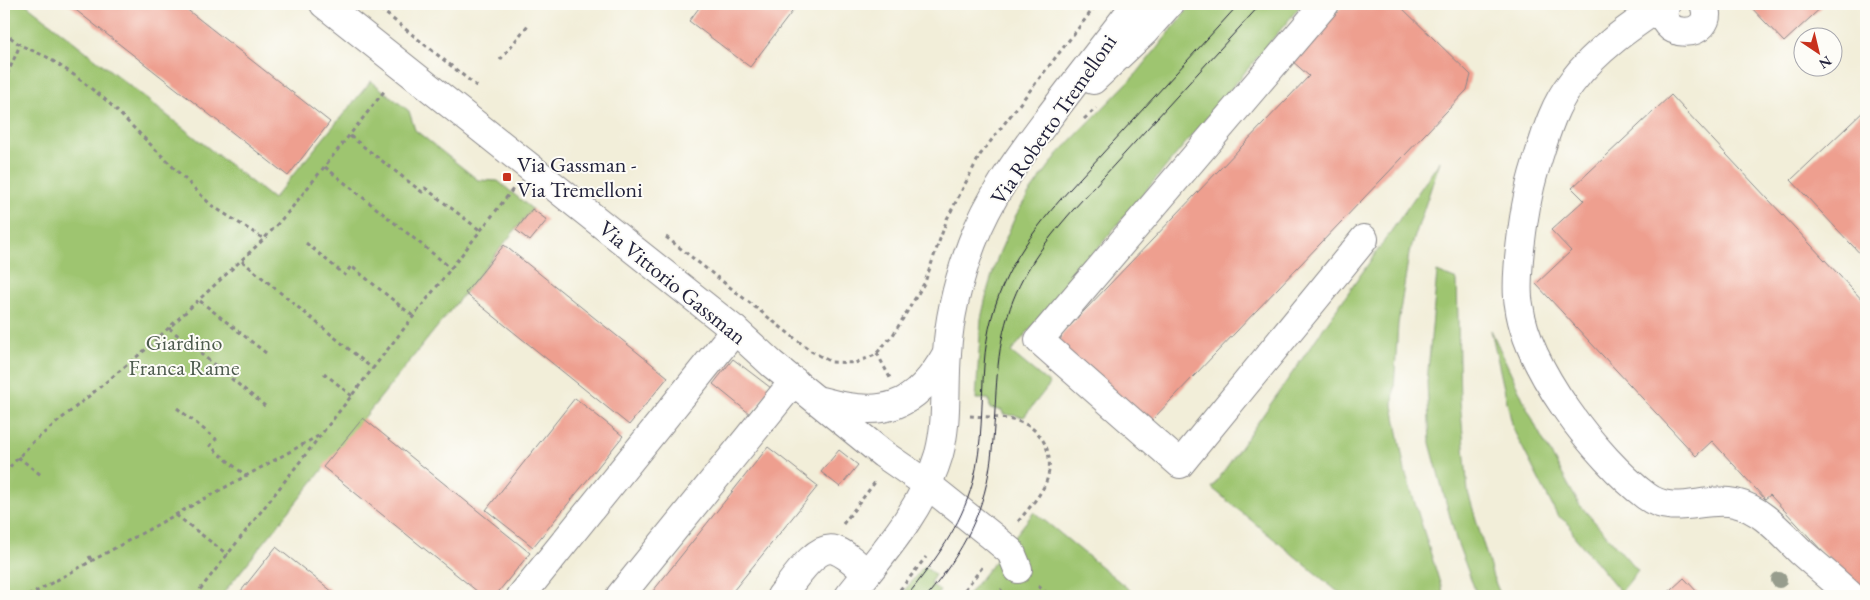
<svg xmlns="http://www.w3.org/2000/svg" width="1870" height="600" font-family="'EB Garamond',serif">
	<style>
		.green { fill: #9ec570; stroke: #607456 }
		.building { fill: #ee9f8f }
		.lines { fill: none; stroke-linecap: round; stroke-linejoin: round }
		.minor-casing { stroke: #8a888a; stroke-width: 30 }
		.path { stroke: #8a888a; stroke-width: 3; stroke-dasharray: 4 4; stroke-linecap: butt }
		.minor { stroke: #fff; stroke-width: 28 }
		.tram { stroke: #22223b; stroke-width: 1 }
		.tree { fill: #979d8d }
		.poi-dot { fill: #c8321e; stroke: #fdfcf7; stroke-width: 2 }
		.labels { text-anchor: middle; stroke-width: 4; stroke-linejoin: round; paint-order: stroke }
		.street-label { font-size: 22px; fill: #22223b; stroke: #fdfcf7 }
		.poi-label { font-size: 22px; fill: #22223b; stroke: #fdfcf7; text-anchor: start }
		.park-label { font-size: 22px; fill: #4d5b4e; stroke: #fdfcf7 }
	</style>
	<rect width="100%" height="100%" fill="#fdfcf7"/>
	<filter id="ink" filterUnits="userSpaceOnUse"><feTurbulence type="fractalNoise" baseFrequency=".02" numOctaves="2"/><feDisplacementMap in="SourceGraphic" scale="10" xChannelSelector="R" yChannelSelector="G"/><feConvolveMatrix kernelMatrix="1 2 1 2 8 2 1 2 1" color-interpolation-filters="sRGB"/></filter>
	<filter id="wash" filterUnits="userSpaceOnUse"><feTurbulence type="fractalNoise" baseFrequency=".0096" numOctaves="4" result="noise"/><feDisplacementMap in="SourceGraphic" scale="20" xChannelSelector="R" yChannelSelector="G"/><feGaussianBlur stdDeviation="1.12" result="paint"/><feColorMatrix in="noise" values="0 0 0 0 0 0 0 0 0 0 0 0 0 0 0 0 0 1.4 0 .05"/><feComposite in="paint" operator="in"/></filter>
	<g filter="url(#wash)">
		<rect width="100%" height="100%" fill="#f2eed9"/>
		<g class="green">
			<path d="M4,4H26L273,199L371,81L409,111L415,130L478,180L498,181L532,209L221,596H4Z"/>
			<path d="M1192,4H1302L1011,352L1050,384L1024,417L1003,414L1002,410L990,409L989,399H976L981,319L988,288L998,256L1016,215L1028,195L1058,154L1138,72Z"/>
			<path d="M1440,161L1409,254L1398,324L1393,405L1405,471L1444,596H1343L1212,488Z"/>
			<path d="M1437,272L1457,280L1460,400L1468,492L1493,577L1501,596H1479L1475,590L1456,539L1430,443L1427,382Z"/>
			<path d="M1491,330L1537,429L1579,504L1638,571L1621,592L1574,536L1570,525L1557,515L1513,429Z"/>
			<path d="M1034,512L1137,596H967Z"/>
			<path d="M924,566L935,575L930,583L940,591L936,596H900Z"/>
		</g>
		<g id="blocks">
			<g class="building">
				<path d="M68,4H180L330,122L288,176Z"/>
				<path d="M702,4H798L750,67L689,21Z"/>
				<path d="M1344,4H1398L1471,75L1467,90L1152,420L1138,424L1058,349L1062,334L1309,76L1291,60Z"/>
				<path d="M1748,4H1825L1784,42Z"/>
				<path d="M1671,95L1866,304V596H1864L1770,495L1765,499L1712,441L1696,456L1536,284L1571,251L1551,230L1584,200L1572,188Z"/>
				<path d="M1866,109V260L1791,180Z"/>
				<path d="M532,209L547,220L530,241L516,230Z"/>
				<path d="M504,245L668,377L629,425L465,293Z"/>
				<path d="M733,359L771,388L750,414L713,384Z"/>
				<path d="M575,398L623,436L533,547L486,510Z"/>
				<path d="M363,418L530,553L495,596H483L323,467Z"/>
				<path d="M768,447L818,486L729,596H649Z"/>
				<path d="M839,450L858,465L840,487L821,472Z"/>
				<path d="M276,547L338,596H237Z"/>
				<path d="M1684,578L1701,596H1664L1672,589Z"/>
			</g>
		</g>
	</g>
	<g filter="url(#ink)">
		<use href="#blocks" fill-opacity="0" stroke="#8a888a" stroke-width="1"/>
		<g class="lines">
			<defs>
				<g id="minor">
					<path d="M324,4L735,330L772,364L883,454L928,485L992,536L1011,552L1018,569"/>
					<path d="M1325,4L1039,340L1180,464L1364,239"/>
					<path d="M1664,4C1631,26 1596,50 1572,82C1553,106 1545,136 1536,165C1526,196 1522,227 1519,259C1518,275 1516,290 1519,305C1527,368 1596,458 1646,496C1674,517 1704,496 1735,503C1762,509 1782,534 1801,552C1818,567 1835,581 1851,596"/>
					<path d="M1666,4C1651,40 1718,42 1704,4"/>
					<path d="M1093,80L1145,31L1169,4"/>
					<path d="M821,401C882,418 915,410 947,353"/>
					<path d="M521,596L735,330"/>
					<path d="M620,596L794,381"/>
					<path d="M781,596C792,583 815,544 835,550C847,554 857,565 867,573"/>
					<path d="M849,596C884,552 923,509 939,454C948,420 944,387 947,353C949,316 959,278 972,243C989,198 1018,158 1046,121C1076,81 1106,43 1136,4"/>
				</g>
			</defs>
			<use href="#minor" class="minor-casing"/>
			<g class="path">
				<path d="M374,4L479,88"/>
				<path d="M4,32L20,45L47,57L74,75L107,101L211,205L264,239"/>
				<path d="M500,60L528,25"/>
				<path d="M4,82L20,45"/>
				<path d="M1084,119L1096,108"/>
				<path d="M350,136L422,192L425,188L481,231"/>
				<path d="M325,167L452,269"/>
				<path d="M666,237L811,351L831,362L855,363L875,355L893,335L925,282L947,219L980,155L1097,4"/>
				<path d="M306,243L345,275L351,266L414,317"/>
				<path d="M242,261L373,369"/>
				<path d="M200,301L266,353"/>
				<path d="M169,328L265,406"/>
				<path d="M877,353L890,378"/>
				<path d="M324,373L352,396"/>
				<path d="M177,408L216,439L210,446L246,476"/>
				<path d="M970,416C986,417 1005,417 1020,422C1046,431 1055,459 1046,482C1040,497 1027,510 1017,523"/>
				<path d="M18,457L41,475"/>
				<path d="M4,473L33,442L145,350L264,239L290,210L386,89"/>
				<path d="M176,515L228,555"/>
				<path d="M843,524L876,481"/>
				<path d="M89,556L92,561"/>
				<path d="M1038,586L1051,596"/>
				<path d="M28,596L320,435"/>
				<path d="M195,596L513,189"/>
				<path d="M895,596L926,557"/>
				<path d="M960,596L984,565"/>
				<path d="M996,596L1002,589"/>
			</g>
			<use href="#minor" class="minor"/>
			<g class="tram">
				<path d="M907,596C936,559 960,528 973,482C983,444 981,404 984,365C989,296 1016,251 1060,200L1239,4"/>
				<path d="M927,596C964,550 986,511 992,450C997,405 994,359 1008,315C1020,274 1045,242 1073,210L1261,4"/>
			</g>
		</g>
		<circle class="tree" cx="1779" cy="580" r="8"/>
	</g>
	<rect class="poi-dot" x="502" y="172" width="10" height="10" rx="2.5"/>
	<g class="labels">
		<g class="street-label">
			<text transform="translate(1053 119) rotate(-55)" y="8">Via Roberto Tremelloni</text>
			<text transform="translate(673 282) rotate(39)" y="8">Via Vittorio Gassman</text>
		</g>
		<g class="poi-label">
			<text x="517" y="172">Via Gassman -<tspan x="517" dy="25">Via Tremelloni</tspan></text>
		</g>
		<g class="park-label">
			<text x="184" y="350">Giardino<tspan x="184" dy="25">Franca Rame</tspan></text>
		</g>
	</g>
	<rect width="1870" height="600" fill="none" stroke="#fdfcf7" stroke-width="20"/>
	<g transform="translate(1818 52) rotate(145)"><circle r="24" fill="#fdfcf7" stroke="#a5a5ac"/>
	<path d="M0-4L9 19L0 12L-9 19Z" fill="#c8321e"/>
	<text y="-8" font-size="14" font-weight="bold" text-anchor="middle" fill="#22223b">N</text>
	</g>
</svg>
